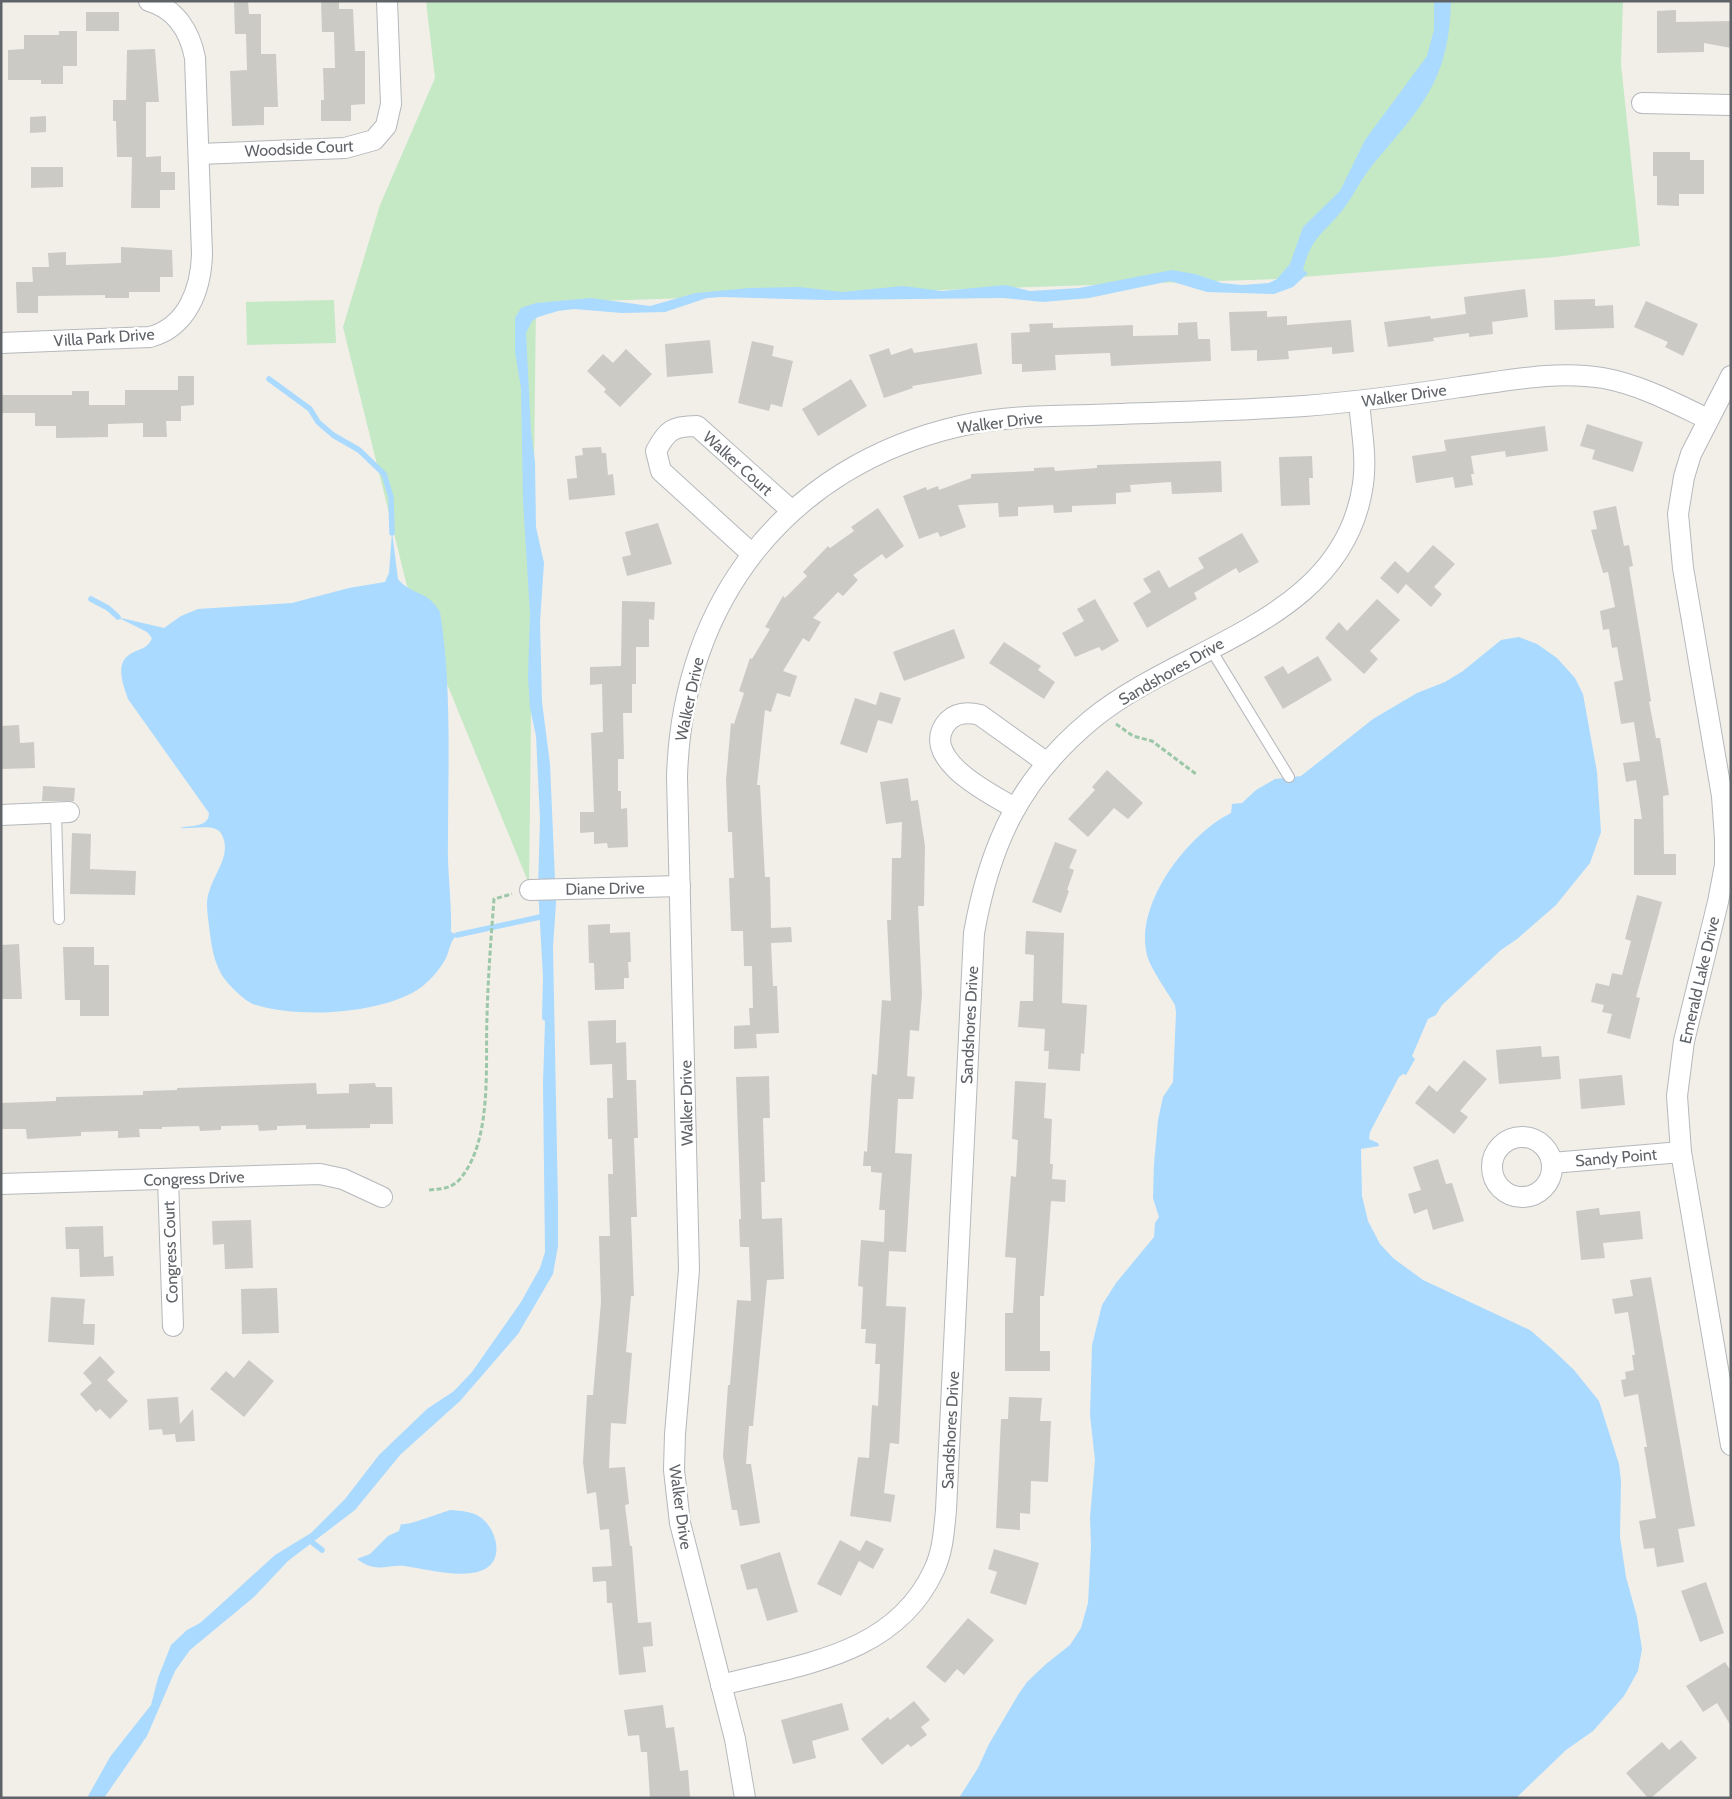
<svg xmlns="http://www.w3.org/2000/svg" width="1732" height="1799" font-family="Cabin,sans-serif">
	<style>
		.green { fill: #c5e8c5 }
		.water { fill: #aadaff }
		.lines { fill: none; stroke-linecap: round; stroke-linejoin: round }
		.stream { stroke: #aadaff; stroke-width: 5.5 }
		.building { fill: #cccac5 }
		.service-casing { stroke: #b5b8bc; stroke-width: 12 }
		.minor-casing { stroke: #b5b8bc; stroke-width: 22 }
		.path { stroke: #9cc7a9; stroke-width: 3; stroke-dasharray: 5 2.5; stroke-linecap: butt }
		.service { stroke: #fff; stroke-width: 10 }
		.minor { stroke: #fff; stroke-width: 20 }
		.labels { text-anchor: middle; stroke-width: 5; stroke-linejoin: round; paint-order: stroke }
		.street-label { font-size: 16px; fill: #5f6368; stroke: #fff }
	</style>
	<rect width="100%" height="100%" fill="#f1efe8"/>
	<g class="green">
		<path d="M426,1H1623L1621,64L1640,246L1555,257L1277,279L536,303L529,884L407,586L343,327L380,205L435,78Z"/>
		<path d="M334,300L336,343L247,345L246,302Z"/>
	</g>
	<g class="water">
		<path d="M1434,1H1451C1449,83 1420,108 1371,167C1361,179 1354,195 1344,208C1325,233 1311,236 1303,270L1308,273L1293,287L1274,294L1207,292L1170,281L1089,298L1043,302L1004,298L825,300L721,297L707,298L665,312L622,313L574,309L558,311L538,317L532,321L526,333L531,432L535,462L536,527L544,563L540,622L542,702L550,764L556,903L553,947L558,1204V1246L553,1274L518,1334L460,1401L400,1455L355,1510L288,1561L254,1597L190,1650L175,1671L147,1736L104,1798H87L110,1757L151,1705L158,1678L171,1645L187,1630L200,1623L218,1607L275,1555L311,1533L345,1499L379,1455L427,1409L454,1391L472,1372L521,1302L540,1268L545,1252L543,1084L545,1021L542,1019L543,977L538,888L540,819L536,736L530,708L528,676L530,614L523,500L521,388L515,352V318L521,308L536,303L591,298L650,306L696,293L750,288L799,287L842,292L903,286L942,291L1006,285L1030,291L1079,288L1172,270L1195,274L1222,283L1242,285L1269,283L1277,279L1290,264L1303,227L1340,191L1365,140L1427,56L1434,30Z"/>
		<path d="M392,532L398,579C410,595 428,590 440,612C452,686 448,766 448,841C447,871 452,901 451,932L457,935C450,941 450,949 446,958C439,971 426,986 412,993C373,1014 298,1018 256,1005C247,1003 233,989 227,982C212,964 211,940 208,918C207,909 206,900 209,892C214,873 232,855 222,835C216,822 191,830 180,828C190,825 209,828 209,813L128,699C123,684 113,661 134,652C142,648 148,648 152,638L147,632L117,617L164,628L181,616L198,609L292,603L349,588L385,582L389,573Z"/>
		<path d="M1519,637L1537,644L1557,658L1575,678L1583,694L1597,772L1601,832L1590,863L1556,905L1517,939L1501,950L1442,1005L1436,1015L1428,1019L1412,1056L1415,1059L1406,1075L1403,1074L1399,1077L1370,1132L1369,1139L1378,1143L1379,1146L1361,1149L1362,1196L1368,1221L1380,1244L1393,1258L1423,1280L1530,1330L1553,1350L1574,1370L1599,1401L1619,1464L1621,1481L1620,1537L1626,1577L1637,1617L1642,1649L1638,1671L1624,1696L1593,1731L1566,1750L1516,1798H959L978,1768L989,1744L1018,1695L1027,1682L1046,1664L1070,1645L1081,1628L1088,1603L1091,1546L1090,1517L1095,1460L1090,1415L1092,1345L1102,1305L1116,1283L1154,1237L1155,1223L1159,1217L1153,1198L1154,1164L1158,1120L1163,1097L1173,1082L1176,1013L1175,1005C1168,993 1149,966 1147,955C1134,904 1188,834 1231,813L1232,804L1242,803L1256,790L1275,779L1301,776L1373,719L1417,693L1445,682L1463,671L1501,640Z"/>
		<path d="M451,1510C460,1511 472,1511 480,1517C495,1527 504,1555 488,1567C470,1581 425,1569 405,1566C387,1564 377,1574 357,1559L370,1554L388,1536L399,1531L401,1524C408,1526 439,1513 451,1510Z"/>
	</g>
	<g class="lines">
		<g class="stream">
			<path d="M269,379L310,409L318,422L333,435L359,450L384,474L391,497L392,533"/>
			<path d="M91,599L108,608L118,617"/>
			<path d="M457,935L540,917"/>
			<path d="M313,1543L322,1550"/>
		</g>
	</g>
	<g class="building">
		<path d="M234,1H248L249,14H261V54H276L278,107H264V125L232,126L230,71L247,70L246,34H235Z"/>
		<path d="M321,1H339V9H353L355,51H365V104L351,105V121H321V100H324L323,68H335L334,32H322Z"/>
		<path d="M1676,10V22L1731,21V48L1704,43V52L1657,53V11Z"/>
		<rect x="86" y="12" width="33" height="19"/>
		<path d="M59,31H77V66H63V84H41V80H8V50L24,49V35H59Z"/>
		<path d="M155,49L159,102H146V157L161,156V172H175V190H160V208H131L132,157H117L116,121H113V100H126L127,50Z"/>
		<path d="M46,116V132L30,133V117Z"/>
		<path d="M1653,152H1690V160H1704V194H1679V206L1657,205V176H1653Z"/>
		<path d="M31,167H63V187L31,188Z"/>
		<path d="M121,247L172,250L173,277H160V292H129V298H105V295L38,296V313H17L16,282H33L32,267H49L48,253L66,252V265L121,263Z"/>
		<path d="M1525,289L1528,317L1492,322L1493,334L1469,337V333L1433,338L1434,341L1388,347L1384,322L1430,316L1431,319L1466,314L1464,297Z"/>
		<path d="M1595,299V306L1613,305L1614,328L1555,330L1554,300Z"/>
		<path d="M1646,301L1698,324L1683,356L1665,347L1668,342L1634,327Z"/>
		<path d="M1267,311V317L1287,316V325L1351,320L1354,352L1332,354V347L1288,351L1289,359L1257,361V350L1231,351L1229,312Z"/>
		<path d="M1197,322L1198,339H1210L1211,361L1111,366L1110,353L1055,355L1056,370L1022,372V364H1012L1011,333L1030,332L1029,324L1053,323V328L1133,325V336L1178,335V323Z"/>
		<path d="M710,340L713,373L667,377L665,344Z"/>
		<path d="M752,341L774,346L772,356L793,361L782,407L771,404L769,411L738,403Z"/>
		<path d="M977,343L982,374L912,386L913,388L884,398L869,355L889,348L891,355L912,348L914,353Z"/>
		<path d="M626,349L652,374L620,407L604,392L606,389L587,371L603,354L613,363Z"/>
		<path d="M178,376H194V405L181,406V421H166L167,437H143V423L108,424V437L56,438V426H35V413H1V395H72V391H89V405H125V390H178Z"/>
		<path d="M851,379L867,406L818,436L802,409Z"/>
		<path d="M1587,424L1643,442L1633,472L1592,459L1595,450L1580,446Z"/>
		<path d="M1545,426L1548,451L1506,457L1505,451L1471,456L1474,474H1471L1473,485L1455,488L1453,477L1416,483L1412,456L1446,451L1444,440Z"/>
		<path d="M601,447L602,453H606L608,475L613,474L615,495L569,500L567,479L577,478L575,456L583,455L582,448Z"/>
		<path d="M1312,456L1313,478H1309L1310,505L1281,506L1279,457Z"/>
		<path d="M1221,461L1222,492L1172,494L1171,482L1130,485L1131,492L1116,493V504L1072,506V512L1054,513L1053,505L1018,507V516L999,517L998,503L958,505L966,527L940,537L938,532L919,539L903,496L926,487L927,490L938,486L939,490L971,478V474L1034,471V468L1054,467L1055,471L1097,468V465Z"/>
		<path d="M1616,506L1624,546L1629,545L1633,566L1629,567L1651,701L1649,702L1656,738H1660L1669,795L1663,796L1664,854H1676V875H1634V819H1642L1636,780L1626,782L1623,763L1640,761L1634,722L1621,724L1614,682L1623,680L1617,647L1612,648L1609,629L1603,630L1600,611L1615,607L1608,572L1603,573L1591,530L1597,529L1593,511Z"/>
		<path d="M878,508L904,546L886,559L882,554L853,575L858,580L843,596L838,592L813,618L821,622L809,642L803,638L783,671L797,676L790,697L777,693L771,712L765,710L757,785H760L765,877H770L771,928L791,927L792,942L771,943L773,986H777L779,1033L756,1034L757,1048L734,1049V1026L750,1025L749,1008H753L752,966H744L743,931H731L729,878H734L732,832H728L726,780L731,723L734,724L744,693L739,691L750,658L752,659L770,629L765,627L783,596L785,598L807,576L803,572L828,546L830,548L854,531L851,527Z"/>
		<path d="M658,523L672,564L627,576L622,557L631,555L625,532Z"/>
		<path d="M1242,533L1259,562L1239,573L1236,568L1194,593L1197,599L1147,628L1133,603L1151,592L1143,579L1159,570L1169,588L1204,568L1198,558Z"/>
		<path d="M1433,545L1455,564L1434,587L1442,594L1431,607L1406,584L1398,594L1380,578L1395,561L1408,573Z"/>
		<path d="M1095,599L1119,641L1102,651L1099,647L1075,657L1062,633L1084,621L1077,609Z"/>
		<path d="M1377,599L1400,620L1370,651L1378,659L1364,674L1325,638L1339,622L1347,631Z"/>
		<path d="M622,601L655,602L654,620L649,619V647H636V684H632V713H623L624,759H618V791H621V809L627,808L628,847L608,848L607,843L594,844V832L580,833V812H594L591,733L603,732L602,684L590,685V667L621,666Z"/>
		<path d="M954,629L965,658L904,681L893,652Z"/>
		<path d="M1004,642L1041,666L1038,670L1055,682L1044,699L989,663Z"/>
		<path d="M1318,656L1332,680L1283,709L1264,677L1283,666L1288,674Z"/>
		<path d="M880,692L901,698L892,724L878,720L867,753L840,744L855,698L876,705Z"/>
		<path d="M19,725L20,743L34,742L35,768L1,769V726Z"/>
		<path d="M1107,770L1143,803L1128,819L1114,808L1088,837L1068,819L1095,790L1092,787Z"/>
		<path d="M908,778L911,801L918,800L925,846L924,906H918L922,994L919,1031L910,1030L907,1076L915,1077L913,1099H898L895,1153L912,1154L906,1252L889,1251L886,1306L906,1307L899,1444L890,1443L884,1493L895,1495L891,1522L850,1516L858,1457L869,1458L872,1405L878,1406L880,1364H875L876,1344L865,1343L866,1329H861L863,1287L858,1286L861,1240L884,1242L885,1210H879L882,1173L871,1172V1166H863L864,1151L867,1152L872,1074L877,1075L882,1000L891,1001L887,920H891L892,858H901L902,822L886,824L880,782Z"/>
		<path d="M43,786L75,788L74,801H42Z"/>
		<path d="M72,833L91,834L90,869L136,871L135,895L70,894Z"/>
		<path d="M1055,842L1077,850L1069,868L1074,870L1067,890L1069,891L1061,913L1032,902Z"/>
		<path d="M1637,895L1662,902L1636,997L1640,998L1630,1039L1607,1033L1612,1014L1602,1012L1604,1005L1591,1002L1596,983L1609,986L1612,973L1622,975L1631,941L1625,939Z"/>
		<path d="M610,924V933L630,932L631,962H628L629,978H624V989L595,990L594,963H589L588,925Z"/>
		<path d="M1026,931L1064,933L1062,1003L1087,1005L1084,1054L1081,1053L1080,1071L1048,1069L1049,1051H1044L1045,1029L1018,1027L1020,1001H1033L1034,955L1025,954Z"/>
		<path d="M19,944L22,999H1V945Z"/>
		<path d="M63,947H94V965H109V1016H80V1000H65Z"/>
		<path d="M616,1020V1043L626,1042L627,1080H636L638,1138H634L637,1217H631L634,1296H631L626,1352L632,1353L626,1424L611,1423L609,1468L625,1467L629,1504L625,1505L630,1546H632L638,1623L651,1622L653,1646L643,1647L646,1672L619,1675L612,1603H607L606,1581L593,1582L592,1567L612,1566L609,1529L600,1530L596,1492L587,1494L583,1462L587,1395H593L601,1302L599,1236H610L608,1174H613L612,1139H608L607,1098H613L612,1064L590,1065L588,1021Z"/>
		<path d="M1541,1046L1542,1057L1559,1056L1561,1079L1499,1084L1496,1050Z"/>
		<path d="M1464,1060L1487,1079L1460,1111L1468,1117L1454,1134L1415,1103L1429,1085L1437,1092Z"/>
		<path d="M1622,1075L1625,1105L1581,1109L1579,1079Z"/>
		<path d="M769,1076L770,1118H763L765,1182H761L762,1219L782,1218L784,1279L767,1280L753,1426H749L746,1464H751L760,1523L740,1526L737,1510H732L723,1456L728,1385H730L737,1300L751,1301L749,1247H740L739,1219H741L736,1077Z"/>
		<path d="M1015,1081L1046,1083L1044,1118L1052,1119L1050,1164H1053L1052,1179L1066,1180L1065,1202L1051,1201L1044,1296H1040V1351H1050V1371H1005V1313H1013L1016,1258L1005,1257L1011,1176L1016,1177L1018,1140L1012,1139Z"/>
		<path d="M316,1083L317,1094L349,1093V1084L375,1083L376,1087H392L393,1124H370V1128L306,1129V1125L277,1126V1130L259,1131L258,1125L221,1126V1130L200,1131L199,1126L162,1127V1129H139L140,1137L118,1138V1131L81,1132V1136L27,1139L26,1129H2L1,1103L56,1101V1097L143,1095V1091L177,1090V1088Z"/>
		<path d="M1438,1159L1446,1184L1452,1183L1464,1221L1433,1230L1427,1209L1414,1214L1408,1194L1421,1190L1413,1167Z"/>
		<path d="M1599,1208L1600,1215L1640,1211L1643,1239L1603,1243L1605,1258L1581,1260L1576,1211Z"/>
		<path d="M251,1220L253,1268L225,1269L224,1244L213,1245L212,1221Z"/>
		<path d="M103,1226L104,1257L113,1256L114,1276L80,1277L79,1249H66L65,1227Z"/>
		<path d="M1651,1277L1695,1526L1678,1529L1684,1562L1657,1567L1654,1548L1644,1549L1639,1521L1656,1518L1644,1447H1647L1638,1394L1624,1397L1621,1380L1626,1379L1625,1372L1634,1370L1632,1355H1635L1628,1312L1615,1314L1612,1299L1633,1296L1630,1280Z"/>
		<path d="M277,1288L279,1333L242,1334L241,1289Z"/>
		<path d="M51,1297L85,1299L83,1324H95L94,1345L48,1342Z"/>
		<path d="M100,1356L115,1372L107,1380L128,1401L110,1419L100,1409L96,1412L80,1394L92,1383L83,1373Z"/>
		<path d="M249,1360L274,1381L244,1417L210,1389L226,1371L234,1378Z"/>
		<path d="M178,1397L180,1424L193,1409L195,1441L176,1442L175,1434L163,1435L162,1429L149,1430L147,1399Z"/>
		<path d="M1009,1397L1042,1398L1040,1421H1051L1048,1482L1031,1481L1030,1514L1020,1513V1530L996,1528L1001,1419H1008Z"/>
		<path d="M840,1540L860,1551L866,1540L884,1549L873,1569L859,1561L841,1596L817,1584Z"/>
		<path d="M994,1549L1039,1563L1026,1605L990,1593L997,1572L988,1569Z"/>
		<path d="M780,1552L798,1612L767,1621L757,1588L747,1590L740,1565Z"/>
		<path d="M1706,1582L1724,1633L1700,1642L1681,1591Z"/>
		<path d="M968,1618L994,1640L964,1675L957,1669L945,1683L926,1667Z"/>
		<path d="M1725,1662L1731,1671V1726L1717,1703L1703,1712L1686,1686Z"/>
		<path d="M914,1701L930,1720L921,1727L927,1735L911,1747L908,1744L882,1765L861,1739L888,1717L890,1720Z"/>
		<path d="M842,1703L849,1730L812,1741L816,1758L793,1764L781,1720Z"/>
		<path d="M663,1705L666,1728L674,1727L680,1771L688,1770L690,1797L650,1798L647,1752H641L639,1735L628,1736L624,1710Z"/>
		<path d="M1681,1740L1697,1758L1651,1798H1648L1626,1773L1662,1742L1669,1750Z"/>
	</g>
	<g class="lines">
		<defs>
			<g id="service">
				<path d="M1210,648L1289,777"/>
				<path d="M56,813L59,919"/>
			</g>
			<g id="minor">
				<path d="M1642,103L1731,105"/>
				<path d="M199,154L345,148L374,140L386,126L391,104L387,1"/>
				<path d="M1,343L150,337C187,327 201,290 202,254L195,58C190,32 176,9 149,1"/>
				<path d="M1731,376L1691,454L1684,477L1678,514L1683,568L1722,796L1725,839V865L1718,902L1684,1041L1677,1096L1681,1152L1731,1445"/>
				<path d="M752,554L661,471L656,451C667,430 673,426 697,426L792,511"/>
				<path d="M1015,808C990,794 916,757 948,721C957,712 968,712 980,715L1047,763"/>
				<path d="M1,815L69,812"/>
				<path d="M530,890L680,886"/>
				<circle cx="1522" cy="1167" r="30"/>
				<path d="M1552,1163L1681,1152"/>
				<path d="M168,1179L173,1326"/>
				<path d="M1,1184L320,1174L343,1179L382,1197"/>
				<path d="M721,1685C802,1664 895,1655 934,1570C943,1551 944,1530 946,1510L974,933C990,843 1020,779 1091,720C1183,644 1344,622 1363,484C1367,457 1361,428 1359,401"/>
				<path d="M745,1798L735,1739L680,1523L674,1470L675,1434L689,1270L677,777C682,601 787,466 960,426C1002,416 1048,416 1091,415C1162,412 1233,411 1304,406C1356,402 1408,395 1460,387C1507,381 1555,370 1603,378C1641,385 1674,403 1708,419"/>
			</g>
		</defs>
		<use href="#service" class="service-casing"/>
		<use href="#minor" class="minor-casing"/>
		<g class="path">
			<path d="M1116,724L1133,736L1152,741L1196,774"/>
			<path d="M429,1190C441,1189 451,1189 460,1179C493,1140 485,1064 487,1017C488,977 491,938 494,899L512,894"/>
		</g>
		<use href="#service" class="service"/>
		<use href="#minor" class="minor"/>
	</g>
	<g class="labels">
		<g class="street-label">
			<text transform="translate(299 148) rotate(-3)" y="6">Woodside Court</text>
			<text transform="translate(104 337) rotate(-4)" y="6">Villa Park Drive</text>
			<text transform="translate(1404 395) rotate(-8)" y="6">Walker Drive</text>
			<text transform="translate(1000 422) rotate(-7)" y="6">Walker Drive</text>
			<text transform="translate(738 463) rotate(42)" y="6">Walker Court</text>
			<text transform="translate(1171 671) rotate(-30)" y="6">Sandshores Drive</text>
			<text transform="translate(689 699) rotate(-78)" y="6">Walker Drive</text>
			<text transform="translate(605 888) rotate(-1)" y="6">Diane Drive</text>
			<text transform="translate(1699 980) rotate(-77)" y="6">Emerald Lake Drive</text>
			<text transform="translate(969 1025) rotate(-87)" y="6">Sandshores Drive</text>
			<text transform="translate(686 1103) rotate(-91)" y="6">Walker Drive</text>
			<text transform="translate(1616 1157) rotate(-5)" y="6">Sandy Point</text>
			<text transform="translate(194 1178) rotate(-2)" y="6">Congress Drive</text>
			<text transform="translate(170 1252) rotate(-92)" y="6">Congress Court</text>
			<text transform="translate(950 1430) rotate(-87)" y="6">Sandshores Drive</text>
			<text transform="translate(681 1507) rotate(82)" y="6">Walker Drive</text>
		</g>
	</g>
	<rect width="1732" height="1799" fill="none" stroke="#5f6368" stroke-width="5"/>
</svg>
